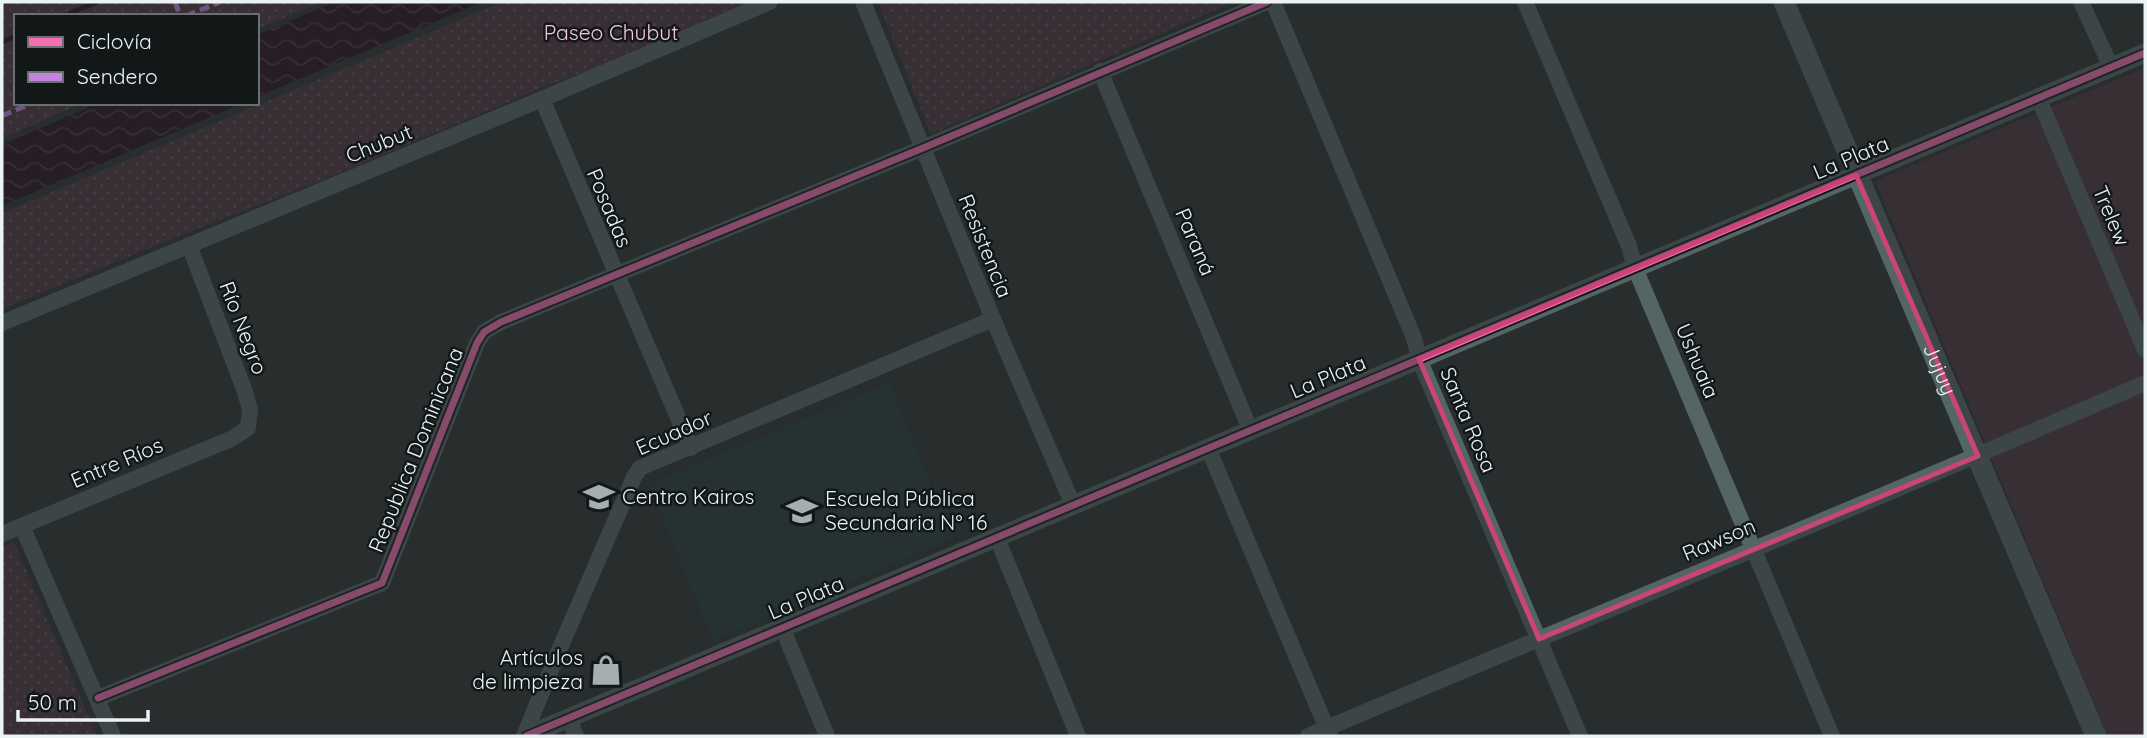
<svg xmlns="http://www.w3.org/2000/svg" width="2147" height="738" font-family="Quicksand,sans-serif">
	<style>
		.built { fill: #233738 }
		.grass { fill: #4c313f }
		.park { fill: url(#park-dots) }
		.water { fill: url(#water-waves) }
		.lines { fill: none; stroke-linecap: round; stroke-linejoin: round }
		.stream { stroke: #260c1b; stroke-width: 5 }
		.minor { stroke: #556464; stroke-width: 16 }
		.tertiary { stroke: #556464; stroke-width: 19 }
		.secondary { stroke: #546566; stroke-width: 21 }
		.quiet { stroke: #c483df; stroke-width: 5; stroke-dasharray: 10 5; stroke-linecap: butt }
		.cycleway-casing { stroke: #121818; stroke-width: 11 }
		.cycleway { stroke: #f96db3; stroke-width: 7 }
		.marked { fill: none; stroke: #ca447a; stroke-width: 5; stroke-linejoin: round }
		.labels { text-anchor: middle; stroke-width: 5; stroke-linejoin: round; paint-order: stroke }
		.park-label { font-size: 21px; fill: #f8c5dd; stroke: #121818 }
		.street-label { font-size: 21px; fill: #ebf3f4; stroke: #121818 }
		.poi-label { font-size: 21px; fill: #ebf3f4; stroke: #121818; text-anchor: start }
	</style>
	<defs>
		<pattern id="park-dots" width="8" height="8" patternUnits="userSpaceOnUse" patternTransform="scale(1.75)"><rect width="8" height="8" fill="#4c313f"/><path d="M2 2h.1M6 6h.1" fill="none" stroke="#664f5b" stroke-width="1.8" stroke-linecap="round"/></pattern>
		<pattern id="water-waves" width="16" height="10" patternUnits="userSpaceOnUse" patternTransform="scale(1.75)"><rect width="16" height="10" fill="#260c1b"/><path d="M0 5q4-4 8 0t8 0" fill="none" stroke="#46303d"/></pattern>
	</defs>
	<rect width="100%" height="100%" fill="#282e2e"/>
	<path class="built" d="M889,383L954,538L713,641L649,484Z"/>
	<path class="grass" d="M2145,68V736H2108L1875,181Z"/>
	<g class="park">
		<path d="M2,2H321L257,29V16H16V103H83L2,138Z"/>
		<path d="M502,2H751L684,30L622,59L553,83L350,169L174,238L2,309V213Z"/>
		<path d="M878,2H1234L931,134Z"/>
		<path d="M14,542L97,736H2V547Z"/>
	</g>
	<g class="water">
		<path d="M335,2H482L257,97V35Z"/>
		<path d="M98,103H243L2,206V145Z"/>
	</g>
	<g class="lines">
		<g class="stream">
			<path d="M63,16L97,2"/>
			<path d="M2,42L16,36"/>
		</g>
		<g class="minor">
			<path d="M863,2L993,319L1073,505"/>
			<path d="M1273,2L1414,338L1419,359L1580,736"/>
			<path d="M1525,2L1629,246L1635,268L1832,736"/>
			<path d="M2081,2L2111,67"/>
			<path d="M1100,71L1250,429"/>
			<path d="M2038,97L2145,350"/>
			<path d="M542,99L691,448"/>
			<path d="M2,323L542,99L770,2"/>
			<path d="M1208,448L1330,736"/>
			<path d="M22,526L113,736"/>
			<path d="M2,534L231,439L248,428L250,409L244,389L189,245"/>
			<path d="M997,538L1078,736"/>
			<path d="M782,627L827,736"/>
			<path d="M98,698L382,583L477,343L484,332L501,322L923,148L1267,2"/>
			<path d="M569,718L576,736"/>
			<path d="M524,736L557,655L634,477L640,468L993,319"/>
			<path d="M1308,736C1587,618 1867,504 2145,383"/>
		</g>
		<path class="tertiary" d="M526,736L2145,53"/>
		<path class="secondary" id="s1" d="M1784,2C1886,247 1992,491 2096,736"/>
		<g class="quiet">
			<path d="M175,2L180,16"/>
			<path d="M186,16L220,2"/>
			<path d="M2,116L32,103"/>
		</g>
		<defs>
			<g id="cycleway">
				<path d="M98,698L382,583L477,343L484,332L501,322L923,148L1267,2"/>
				<path d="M526,736L2145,53"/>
			</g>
		</defs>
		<use href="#cycleway" class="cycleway-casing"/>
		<use href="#cycleway" class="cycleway"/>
	</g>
	<path d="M0 0H2147V738H0ZM1856,175L1978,456L1539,639L1419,359Z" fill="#282e2e" fill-opacity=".55" fill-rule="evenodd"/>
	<path class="marked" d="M1856,175L1978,456L1539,639L1419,359Z"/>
	<defs>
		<symbol id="university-bare" viewBox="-9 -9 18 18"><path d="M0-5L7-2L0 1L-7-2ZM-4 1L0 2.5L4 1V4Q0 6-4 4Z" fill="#a7aeaf" stroke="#121818" stroke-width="2.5" paint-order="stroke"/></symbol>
		<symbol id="school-bare" viewBox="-9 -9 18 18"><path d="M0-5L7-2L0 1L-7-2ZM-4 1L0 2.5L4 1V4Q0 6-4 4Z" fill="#a7aeaf" stroke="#121818" stroke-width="2.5" paint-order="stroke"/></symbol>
		<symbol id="shop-bare" viewBox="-9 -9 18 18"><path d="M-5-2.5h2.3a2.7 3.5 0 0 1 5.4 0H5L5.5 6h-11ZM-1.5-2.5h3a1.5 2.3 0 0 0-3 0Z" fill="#a7aeaf" stroke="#121818" stroke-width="2.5" paint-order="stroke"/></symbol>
	</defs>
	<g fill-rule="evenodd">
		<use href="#university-bare" x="577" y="475" width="44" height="44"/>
		<use href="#school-bare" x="780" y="489" width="44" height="44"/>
		<use href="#shop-bare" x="584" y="648" width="44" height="44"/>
	</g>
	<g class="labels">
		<g class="park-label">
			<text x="611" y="40">Paseo Chubut</text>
		</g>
		<g class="street-label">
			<text transform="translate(379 144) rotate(-22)" y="7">Chubut</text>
			<text transform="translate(1851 158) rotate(-23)" y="7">La Plata</text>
			<text transform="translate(609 208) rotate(67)" y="7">Posadas</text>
			<text transform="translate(2111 216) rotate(67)" y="7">Trelew</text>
			<text transform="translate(1195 242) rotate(67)" y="7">Paraná</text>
			<text transform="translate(985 246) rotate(68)" y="7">Resistencia</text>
			<text transform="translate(243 328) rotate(69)" y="7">Río Negro</text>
			<text transform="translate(1697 361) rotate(67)" y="7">Ushuaia</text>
			<text dy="7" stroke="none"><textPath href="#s1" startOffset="399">Jujuy</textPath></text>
			<text transform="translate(1328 377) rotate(-23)" y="7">La Plata</text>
			<text transform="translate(1468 420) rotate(67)" y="7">Santa Rosa</text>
			<text transform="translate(674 433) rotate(-24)" y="7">Ecuador</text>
			<text transform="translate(416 450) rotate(-68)" y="7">Republica Dominicana</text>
			<text transform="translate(117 463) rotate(-23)" y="7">Entre Ríos</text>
			<text transform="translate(1719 540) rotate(-23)" y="7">Rawson</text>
			<text transform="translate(806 598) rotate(-23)" y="7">La Plata</text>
		</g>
		<g class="poi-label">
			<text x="622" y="504">Centro Kairos</text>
			<text x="825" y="506">Escuela Pública<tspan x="825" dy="24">Secundaria N° 16</tspan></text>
			<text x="583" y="665" text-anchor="end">Artículos<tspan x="583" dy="24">de limpieza</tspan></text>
		</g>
	</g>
	<rect width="2147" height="738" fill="none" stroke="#ebf3f4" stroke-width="7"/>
	<rect x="14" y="14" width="245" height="91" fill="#121818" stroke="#697070" stroke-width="2"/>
	<rect x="28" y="37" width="35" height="10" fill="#f96db3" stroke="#697070" stroke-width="2"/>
	<text x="77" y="49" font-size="21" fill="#ebf3f4">Ciclovía</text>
	<rect x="28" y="72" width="35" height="10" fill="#c483df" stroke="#697070" stroke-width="2"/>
	<text x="77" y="84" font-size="21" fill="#ebf3f4">Sendero</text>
	<path d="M18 710v10h130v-10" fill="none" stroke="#ebf3f4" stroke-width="3.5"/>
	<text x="28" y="710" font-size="21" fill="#ebf3f4" stroke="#121818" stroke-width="5" paint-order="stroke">50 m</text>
</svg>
